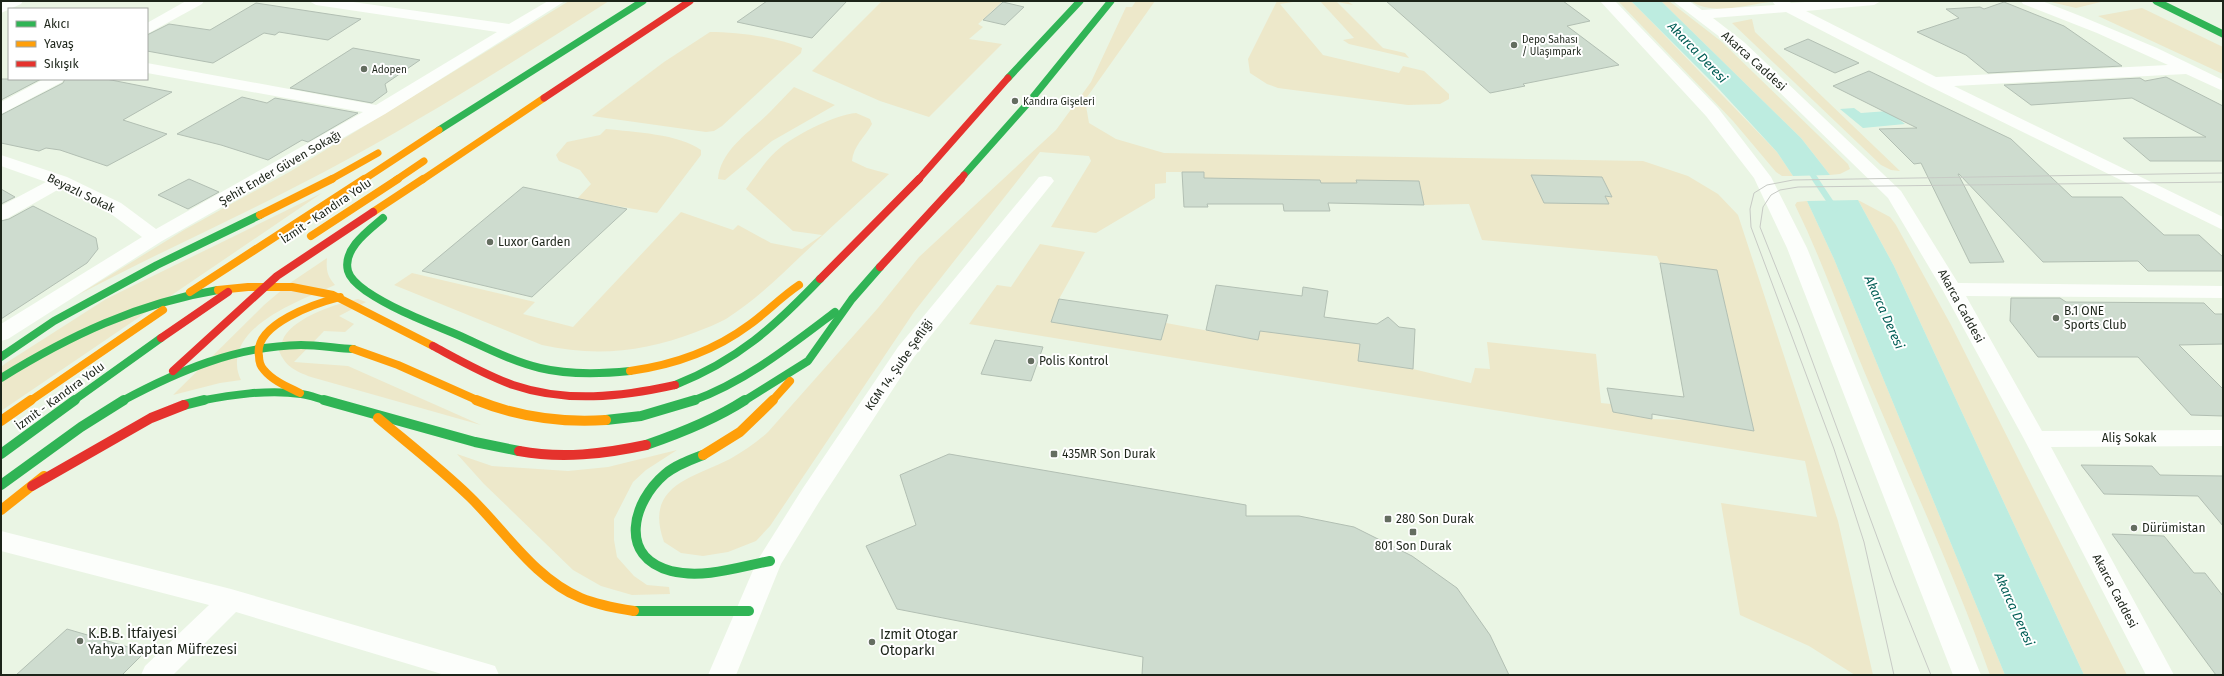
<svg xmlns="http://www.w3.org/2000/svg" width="2224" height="676" font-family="'Fira Sans',sans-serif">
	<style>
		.green { fill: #ede8ca }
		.water { fill: #bdece0 }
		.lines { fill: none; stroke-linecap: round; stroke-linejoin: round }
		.stream-far1 { stroke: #bdece0; stroke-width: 5.5 }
		.stream { stroke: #bdece0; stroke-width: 6 }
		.building { fill: #cedccf; stroke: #b2bfb3 }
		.street { fill: #fcfefb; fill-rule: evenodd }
		.fast-far2 { stroke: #30b455; stroke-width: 7 }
		.fast-far1 { stroke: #30b455; stroke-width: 8 }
		.fast { stroke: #30b455; stroke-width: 10 }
		.slow-far2 { stroke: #ff9f0a; stroke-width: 7 }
		.slow-far1 { stroke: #ff9f0a; stroke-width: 8 }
		.slow { stroke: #ff9f0a; stroke-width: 10 }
		.jam-far2 { stroke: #e5322d; stroke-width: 7 }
		.jam-far1 { stroke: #e5322d; stroke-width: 8 }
		.jam { stroke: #e5322d; stroke-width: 10 }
		.tram { stroke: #c7cac5; stroke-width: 1 }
		.poi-dot { fill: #646d60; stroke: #fff; stroke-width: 1.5 }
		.labels { text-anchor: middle; stroke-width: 4; stroke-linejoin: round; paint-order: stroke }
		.far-poi-label { font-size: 10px; fill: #1c2419; stroke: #fff; text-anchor: start }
		.street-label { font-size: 12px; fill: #1c2419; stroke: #fff }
		.poi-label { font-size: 12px; fill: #1c2419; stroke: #fff; text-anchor: start }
		.water-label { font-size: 13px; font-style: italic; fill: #015d55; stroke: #fff }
		.near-poi-label { font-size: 14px; fill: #1c2419; stroke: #fff; text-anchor: start }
	</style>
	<rect width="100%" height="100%" fill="#eaf5e4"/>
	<g class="green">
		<path d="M569,1H609C516,60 422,120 324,172C243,215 159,252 78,295L184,230L291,171Z"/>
		<path d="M882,1H1003L978,24L983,27L969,39L1002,44L929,117L880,101L812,71Z"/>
		<path d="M1136,1H1155L1085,100L1089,123L1116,139L1164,153L1643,161L1688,176L1718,194L1738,215L1838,521L1873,675H1855L1809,646L1740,615L1721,503L1817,517L1805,461L969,324L997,285L1011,287L1040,244L1085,252L1059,299L1052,322L1161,340L1166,323L1258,340L1265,309L1294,313L1292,335L1326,340L1328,318L1362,322L1358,361L1413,369L1471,383L1475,368L1490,369L1487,342L1596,354L1601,403L1611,404L1613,412L1652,419L1688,420L1754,431L1717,270L1660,263L1657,256L1482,240L1469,204L1424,205L1419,181H1356L1361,203L1321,183L1319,180L1204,178L1203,172H1166V183L1155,184V198L1096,233L1051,227L1091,161L1089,156L1040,152L914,312L770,526L756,541L728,552L703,556L681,553L664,542C644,486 690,479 730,459C744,451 756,443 768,432L878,308L919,257L1056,130L1091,82L1126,7H1132Z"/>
		<path d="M1277,1L1293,2L1280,4L1323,55L1399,73L1403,66L1424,71L1449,94V99L1440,104L1408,105L1278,88L1267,84L1250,73L1248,59Z"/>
		<path d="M1320,1H1347L1353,5L1337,2L1383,48L1405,53L1409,58L1349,44L1343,40L1354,38Z"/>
		<path d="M1618,1H1631L1647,17L1777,152L1793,176H1782L1776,172L1733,121Z"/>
		<path d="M1661,1H1669L1722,42L1848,164L1850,169L1840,174L1830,175L1801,138Z"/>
		<path d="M1691,1H1769L1770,2C1745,5 1713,16 1691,1Z"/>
		<path d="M2047,1H2105L2076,8Z"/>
		<path d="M2142,8L2223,47V74L2098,16Z"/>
		<path d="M1752,19L1755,32L1900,171L1891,170L1881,165L1732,23Z"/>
		<path d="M710,32C737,32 777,37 802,48L801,53L722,126L714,131L706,132L592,116L664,62Z"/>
		<path d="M794,87L835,105L772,141L725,180L718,179C720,150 751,131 770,112C778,104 786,95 794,87Z"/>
		<path d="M856,113L870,119L872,124C865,137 853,146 852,161L867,168L889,174C867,195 844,215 822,236C792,264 762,296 726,319C717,324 706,328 696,332C644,352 595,357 542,345L394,285L412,273L535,302L523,314L573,327L681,212L733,230L738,225L771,243L802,249L822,235L793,231L746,189C757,174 767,158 781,147C800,133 834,115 856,113Z"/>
		<path d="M606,129C633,132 680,134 701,150V155L657,213L577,199L591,184L580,170L559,161L556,155L567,142L600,135Z"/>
		<path d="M322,193L1,411V367L6,363L106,299Z"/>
		<path d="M1858,200L1890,217L1896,225L1951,325L2127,675H2084L1894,266Z"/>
		<path d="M1807,201L1834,259L2005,675H1990C1956,578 1913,486 1873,392C1846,330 1825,266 1795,205L1797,202Z"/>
		<path d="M327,258C326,270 327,276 335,285C304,299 234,323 237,365C237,370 239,376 241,380L220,383L173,395L264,305L290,283Z"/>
		<path d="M358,299L366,302L339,316L354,324L345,332L324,331L294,362L348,366L481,425L311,377C295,371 286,367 279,351C281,347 282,341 284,337C297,316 336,304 358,299Z"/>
		<path d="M677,450L646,470L633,482L614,519V540L617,557L634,576L647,585L669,587L670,594L632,595L601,586L573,570L484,484L457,454L492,466L568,471L608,467Z"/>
	</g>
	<g class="water">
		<path d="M1631,1H1661L1801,138L1830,175L1793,176L1777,152L1717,87Z"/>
		<path d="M1854,108L1861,113L1888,111L1905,124L1863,128L1840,109Z"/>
		<path d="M1858,200L1894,266L2084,675H2005L1834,259L1807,201Z"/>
	</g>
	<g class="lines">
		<path class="stream-far1" d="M1809,169L1816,180"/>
		<path class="stream" d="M1815,179L1835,209"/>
	</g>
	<g class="building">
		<path d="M767,1H847L812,38L737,22Z"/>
		<path d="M1386,1H1563L1590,21L1567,26L1619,65L1523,84L1525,86L1490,93Z"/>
		<path d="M1003,2L1024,7L1005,25L983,20Z"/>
		<path d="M2004,2L2064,26L2122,66L1988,73L1966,55L1917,32L1959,18L1946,9L1980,7L1984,9Z"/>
		<path d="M256,3L361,19L328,40L279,32L275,35L264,33L213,63L147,51V35L169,24L210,30Z"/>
		<path d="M1808,39L1859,63L1835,73L1784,49Z"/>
		<path d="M353,48L420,60L385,84L387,92L372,103L290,88Z"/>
		<path d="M1869,71L2011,139L2072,197H2122L2164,235H2199L2223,257V271H2148L2138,261L2043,262L1959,174H1958L2004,262L1970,263L1921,163L1914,164L1879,129L1917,128L1833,86Z"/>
		<path d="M2166,77L2223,106V161H2150L2123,138L2206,137L2132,98L2031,105L2004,85L2140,78L2145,81Z"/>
		<path d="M1,79H41L1,100Z"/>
		<path d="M65,79H106L172,92L123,120L167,134L107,166L60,150L46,148L39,151L1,143V115L63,83Z"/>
		<path d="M242,97L267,103L275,98L358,113L308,142L302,140L268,160L221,145L177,134Z"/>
		<path d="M1182,172H1204V178L1320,180L1321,183H1357L1356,180L1419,181L1424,205L1328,203L1330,211H1284L1283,204H1207L1208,207H1184Z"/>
		<path d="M1531,175L1602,177L1612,197L1605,196L1609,204L1544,203Z"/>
		<path d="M189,179L219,192L188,209L158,195Z"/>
		<path d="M523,187L627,209L532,297L422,271Z"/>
		<path d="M1,189L15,197L1,204Z"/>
		<path d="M33,206L96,238L98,249L87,263L1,319V221L9,219Z"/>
		<path d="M1660,263L1717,270L1754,431L1652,414V419L1613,412L1607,388L1684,397Z"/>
		<path d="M1216,285L1302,296L1303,287L1328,291L1324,317L1377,324L1388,317L1399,327L1415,329L1413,369L1358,361L1360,344L1260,331L1258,340L1206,330Z"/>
		<path d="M2011,298H2060L2066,302L2204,303L2215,314H2223V344L2179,345L2223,389V416L2191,415L2138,357H2038L2010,321Z"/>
		<path d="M1059,299L1168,315L1161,340L1051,322Z"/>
		<path d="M995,340L1043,347L1031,381L981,374Z"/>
		<path d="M949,454L1246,505V516H1299L1354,527L1412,556L1457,588L1490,635L1509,675H1142L1143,657L897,609L866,546L916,525L900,475Z"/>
		<path d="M2081,465L2152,466L2160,475L2223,476V526L2198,496L2104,494Z"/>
		<path d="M2112,534L2164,536L2194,573H2205L2223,596V675H2216Z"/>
		<path d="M67,629L145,652L122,675H16Z"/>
	</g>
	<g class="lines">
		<g class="street">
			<path d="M5,1H23L21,4L1,13V3Z"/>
			<path d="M186,1H204L202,4L147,34V23Z"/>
			<path d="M309,1H346L509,24L548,1H565L385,114L162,241L8,339L1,341V324L142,237L107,211L61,188L8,218L1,220V206L46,182L1,166V155L67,177L121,203L156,229L363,112L147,73V63L376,105L497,32L316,5Z"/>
			<path d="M1600,1H1615L1718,108L1771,177L1807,248L1981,675H1953L1787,248L1754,178L1706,116Z"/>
			<path d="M1673,1H1689L1702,10L1775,5L1772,1H1788L1791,3L1820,1H1881L1874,5L1806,11L1936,77L2168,65L2097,33L2023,4L2021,1H2042L2083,17L2157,48L2223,80V91L2186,74L1954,86L2223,217V230L1927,85L1786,12L1713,18L1744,42L1901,191L1958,283L2223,286V298L1966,296L2042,431L2223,430V446L2051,447L2174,675H2146L2024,439L1942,289L1888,198L1734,48Z"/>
			<path d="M44,79H64L62,82L1,114V102Z"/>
			<path d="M1045,176L1051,177L1054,181L914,357L819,502L781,564L736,675H708L757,561L803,488L898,347L1039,177Z"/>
			<path d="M1,531L231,589L485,663L495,666L499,675H445L236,612L173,675H141L145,666L209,605L1,551Z"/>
		</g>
		<g class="fast-far2">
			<path d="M2156,1L2223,34"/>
			<path d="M1008,78L1080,1"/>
			<path d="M439,130L643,1"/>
			<path d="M964,175L1029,102L1111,1"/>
		</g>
		<g class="fast-far1">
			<path d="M383,218C369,230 342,249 348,271C350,279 359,286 366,291C394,310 427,322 458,335C485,347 511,361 540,368C569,375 600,374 630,371"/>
			<path d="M1,357L54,321L157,265L260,215"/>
			<path d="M1,378C69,336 138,303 218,290"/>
			<path d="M675,385C738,360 774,327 820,279"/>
			<path d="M73,401L161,338"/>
			<path d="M122,401C178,371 236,346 301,345C318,345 336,348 353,349"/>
			<path d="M199,401C231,395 268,389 301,394C310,395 319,399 328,401"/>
			<path d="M692,401C745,382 790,346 835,312"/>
			<path d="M744,401L808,361L852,299L880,267"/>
		</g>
		<g class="fast">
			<path d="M324,400L475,442L519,451"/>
			<path d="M184,405L204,400"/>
			<path d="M606,420L641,416L695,400"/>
			<path d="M646,445C681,433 714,420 745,400"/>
			<path d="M1,454L75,400"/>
			<path d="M703,455C690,460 676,465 665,474C632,502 618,557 671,571C703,579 739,567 770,561"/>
			<path d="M1,485L81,427L124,400"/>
			<path d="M634,611H749"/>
		</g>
		<g class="slow-far2">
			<path d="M330,180L378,153"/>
			<path d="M363,180L439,130"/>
			<path d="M396,180L424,161"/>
			<path d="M422,180L544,98"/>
		</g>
		<g class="slow-far1">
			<path d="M373,212L423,179"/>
			<path d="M260,215L332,179"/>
			<path d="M311,236L398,179"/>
			<path d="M218,290L248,287H292L333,295L433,346"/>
			<path d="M190,292L364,179"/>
			<path d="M353,349L398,365L479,401"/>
			<path d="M630,371C673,365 714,351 749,325C766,313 781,297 799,285"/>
			<path d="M300,393C288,387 273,381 264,370C260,366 259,362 259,356C253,324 317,303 340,297"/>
			<path d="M30,401L163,310"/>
			<path d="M772,401L790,381"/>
		</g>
		<g class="slow">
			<path d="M476,400C518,417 561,423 606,420"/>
			<path d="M378,418C409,444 441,469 470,497C505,531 535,579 581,598C598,605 616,608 634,611"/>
			<path d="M1,421L31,400"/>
			<path d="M703,455L740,432L773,400"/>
			<path d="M1,510L44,476"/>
		</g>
		<g class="jam-far2">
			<path d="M544,98L690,1"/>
			<path d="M918,180L1008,78"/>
			<path d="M960,180L964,175"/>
		</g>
		<g class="jam-far1">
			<path d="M880,267L961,179"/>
			<path d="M820,279L919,179"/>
			<path d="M161,338L228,292"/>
			<path d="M433,346C459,360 485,375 513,385C566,403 621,397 675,385"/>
			<path d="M173,371L277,276L373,212"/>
		</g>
		<g class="jam">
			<path d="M519,451C562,459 604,454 646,445"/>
			<path d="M32,486L151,418L184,405"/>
		</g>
		<g class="tram">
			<path d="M1894,675L1864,542L1834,449L1751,227L1750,209L1754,193L1767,185L1793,180L2223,173"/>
			<path d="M1931,675L1894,583L1799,325L1760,227L1763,207L1771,195L1780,190L1798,187L2223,182"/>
		</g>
	</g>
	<g class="poi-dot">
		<circle cx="1514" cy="45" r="4"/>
		<circle cx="364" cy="69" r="4"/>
		<circle cx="1015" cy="101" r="4"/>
		<circle cx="490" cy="242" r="4"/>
		<circle cx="2056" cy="318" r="4"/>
		<circle cx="1031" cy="361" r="4"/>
		<rect x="1050" y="450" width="8" height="8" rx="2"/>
		<rect x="1384" y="515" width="8" height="8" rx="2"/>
		<circle cx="2134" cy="528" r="4"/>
		<rect x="1409" y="528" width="8" height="8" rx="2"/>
		<circle cx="80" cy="641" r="4"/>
		<circle cx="872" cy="642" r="4"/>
	</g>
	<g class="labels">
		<g class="far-poi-label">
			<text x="1522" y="43">Depo Sahası<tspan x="1522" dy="12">/ Ulaşımpark</tspan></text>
			<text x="372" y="73">Adopen</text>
			<text x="1023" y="105">Kandıra Gişeleri</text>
		</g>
		<g class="street-label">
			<text transform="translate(1754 61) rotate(42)" y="4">Akarca Caddesi</text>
			<text transform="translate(280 168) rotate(-30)" y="4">Şehit Ender Güven Sokağı</text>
			<text transform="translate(81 193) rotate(26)" y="4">Beyazlı Sokak</text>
			<text transform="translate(326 211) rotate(-34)" y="4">İzmit - Kandıra Yolu</text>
			<text transform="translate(1961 306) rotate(61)" y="4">Akarca Caddesi</text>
			<text transform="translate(899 365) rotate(-55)" y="4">KGM 14. Şube Şefliği</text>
			<text transform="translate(60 396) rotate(-36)" y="4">İzmit - Kandıra Yolu</text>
			<text x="2129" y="442">Aliş Sokak</text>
			<text transform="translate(2115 591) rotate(62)" y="4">Akarca Caddesi</text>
		</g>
		<g class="poi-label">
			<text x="498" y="246">Luxor Garden</text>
			<text x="2064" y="315">B.1 ONE<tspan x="2064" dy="14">Sports Club</tspan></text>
			<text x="1039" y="365">Polis Kontrol</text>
			<text x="1062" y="458">435MR Son Durak</text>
			<text x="1396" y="523">280 Son Durak</text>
			<text x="2142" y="532">Dürümistan</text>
			<text x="1413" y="550" text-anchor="middle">801 Son Durak</text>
		</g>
		<g class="water-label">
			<text transform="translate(1698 52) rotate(46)" y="5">Akarca Deresi</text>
			<text transform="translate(1885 312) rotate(66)" y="5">Akarca Deresi</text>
			<text transform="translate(2015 609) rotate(66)" y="5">Akarca Deresi</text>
		</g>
		<g class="near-poi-label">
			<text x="88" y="638">K.B.B. İtfaiyesi<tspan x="88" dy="16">Yahya Kaptan Müfrezesi</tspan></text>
			<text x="880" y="639">Izmit Otogar<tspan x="880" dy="16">Otoparkı</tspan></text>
		</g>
	</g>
	<rect width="2224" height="676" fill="none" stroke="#1c2419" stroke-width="4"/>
	<rect x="8" y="8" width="140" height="72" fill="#ffffff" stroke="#a4a7a3"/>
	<rect x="16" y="21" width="20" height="6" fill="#30b455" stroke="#a4a7a3"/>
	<text x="44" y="28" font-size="12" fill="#1c2419">Akıcı</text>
	<rect x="16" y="41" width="20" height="6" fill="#ff9f0a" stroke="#a4a7a3"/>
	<text x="44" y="48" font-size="12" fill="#1c2419">Yavaş</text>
	<rect x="16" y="61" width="20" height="6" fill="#e5322d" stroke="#a4a7a3"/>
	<text x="44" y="68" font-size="12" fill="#1c2419">Sıkışık</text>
</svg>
